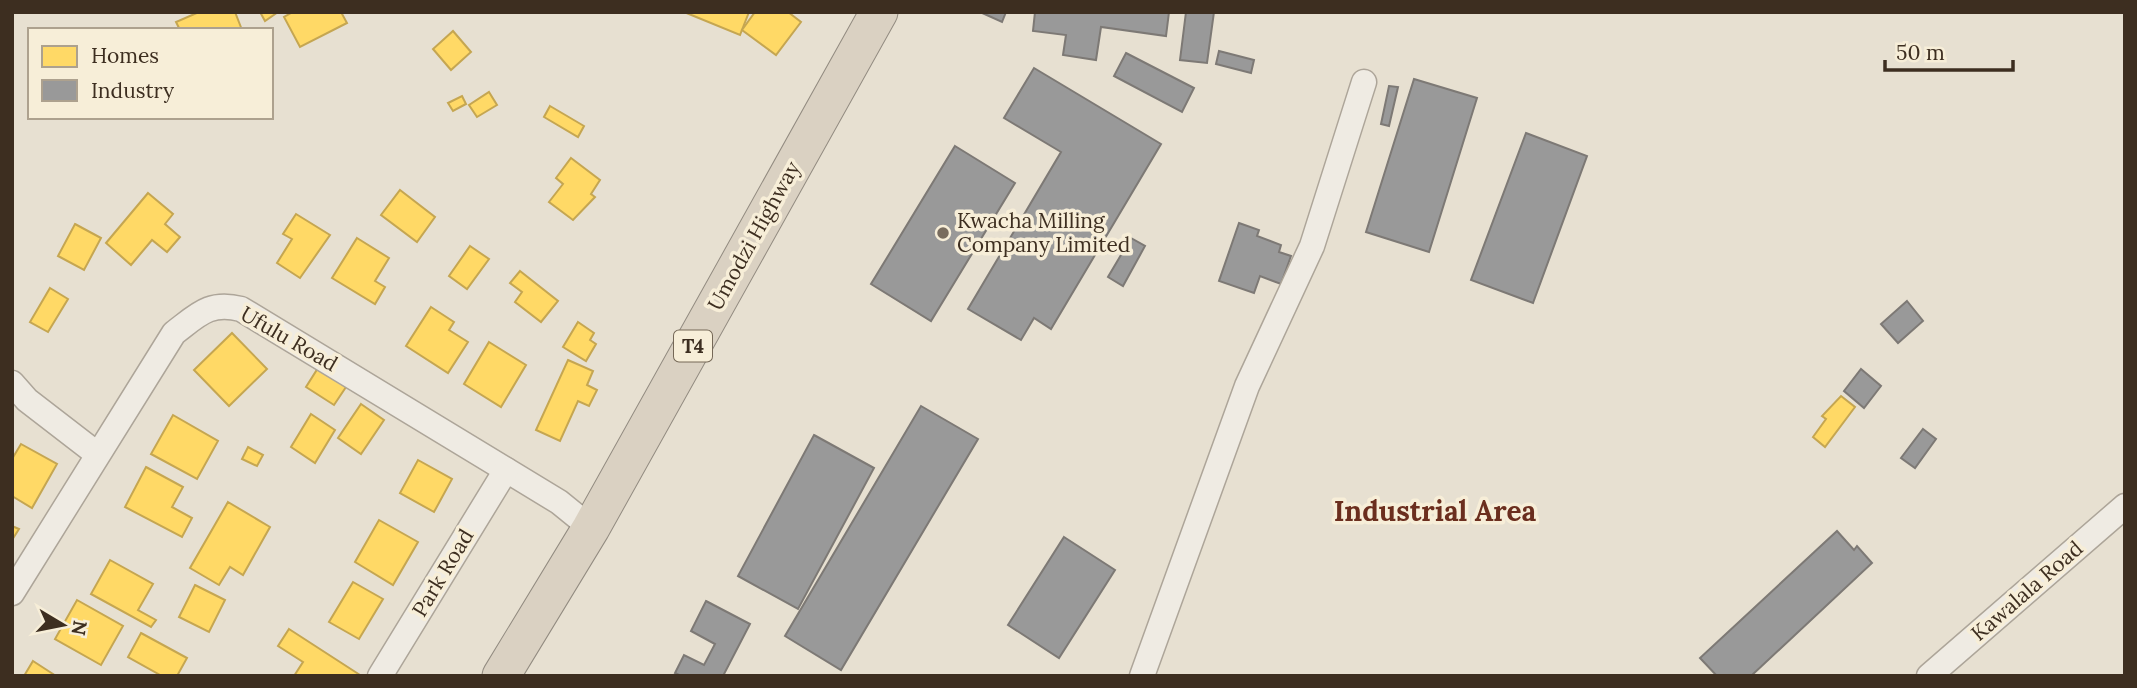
<svg xmlns="http://www.w3.org/2000/svg" width="2137" height="688" font-family="Lora,serif">
	<style>
		.homes { fill: #ffd966; stroke: #c5a651; stroke-width: 2 }
		.industry { fill: #999; stroke: #7d7975; stroke-width: 2 }
		.lines { fill: none; stroke-linecap: round; stroke-linejoin: round }
		.minor-casing { stroke: #ada599; stroke-width: 27 }
		.highway-casing { stroke: #928b80; stroke-width: 39 }
		.minor { stroke: #efebe3; stroke-width: 24 }
		.highway { stroke: #dad1c2; stroke-width: 37 }
		.poi-dot { fill: #786c5e; stroke: #f7eed8; stroke-width: 2.5 }
		.labels { text-anchor: middle; stroke-width: 7; stroke-linejoin: round; paint-order: stroke }
		.shield { fill: #f7eed8; stroke: #756857; stroke-width: 2 }
		.shield-label { font-size: 19px; font-weight: bold; fill: #3d2e20 }
		.poi-label { font-size: 21px; fill: #3d2e20; stroke: #f7eed8; text-anchor: start }
		.street-label { font-size: 21px; fill: #3d2e20; stroke: #f7eed8 }
		.district-label { font-size: 28px; font-weight: bold; fill: #6b2e1e; stroke: #f7eed8 }
	</style>
	<rect width="100%" height="100%" fill="#e7e0d1"/>
	<g class="homes">
		<path d="M199,12H235L242,30H180L176,22Z"/>
		<path d="M260,12H278L265,21Z"/>
		<path d="M293,12H341L347,23L300,47L284,17Z"/>
		<path d="M684,12H749L740,35Z"/>
		<path d="M755,12H788L801,22L776,55L742,30Z"/>
		<path d="M453,31L471,52L451,70L433,49Z"/>
		<path d="M489,92L497,105L477,117L469,105Z"/>
		<path d="M462,96L466,104L453,111L448,103Z"/>
		<path d="M550,106L584,126L578,137L544,117Z"/>
		<path d="M571,158L600,180L591,194L595,197L573,220L549,202L563,184L556,178Z"/>
		<path d="M400,190L435,217L417,242L381,215Z"/>
		<path d="M148,193L173,214L165,224L180,237L167,252L152,240L131,265L106,243Z"/>
		<path d="M296,214L330,235L300,278L277,263L292,239L283,234Z"/>
		<path d="M75,224L101,238L84,270L58,256Z"/>
		<path d="M357,238L389,258L375,281L385,287L375,304L332,278Z"/>
		<path d="M470,246L489,259L467,289L449,276Z"/>
		<path d="M520,271L558,301L541,322L515,302L522,292L510,283Z"/>
		<path d="M50,288L68,299L48,332L30,322Z"/>
		<path d="M431,307L454,322L449,330L468,342L448,373L406,346Z"/>
		<path d="M578,322L594,333L590,340L596,344L586,361L563,347Z"/>
		<path d="M232,333L267,369L229,406L194,370Z"/>
		<path d="M489,342L526,365L501,407L464,384Z"/>
		<path d="M568,360L593,371L587,385L597,390L589,406L578,401L560,441L536,430Z"/>
		<path d="M318,368L346,387L334,405L306,387Z"/>
		<path d="M1841,396L1855,407L1825,447L1813,437L1826,419L1822,416Z"/>
		<path d="M361,404L384,420L361,454L338,438Z"/>
		<path d="M311,414L335,430L315,463L291,447Z"/>
		<path d="M173,415L218,441L197,479L151,454Z"/>
		<path d="M21,444L57,464L32,508L12,496V459Z"/>
		<path d="M248,447L263,455L257,466L242,459Z"/>
		<path d="M418,460L452,479L434,512L400,493Z"/>
		<path d="M146,467L183,487L172,507L192,518L182,537L125,507Z"/>
		<path d="M228,502L270,527L243,575L230,567L219,585L190,568Z"/>
		<path d="M379,520L418,542L393,585L355,562Z"/>
		<path d="M12,526L19,529L12,540Z"/>
		<path d="M110,560L153,584L138,610L156,620L151,627L91,594Z"/>
		<path d="M353,582L383,599L359,639L329,622Z"/>
		<path d="M195,585L225,600L209,632L179,617Z"/>
		<path d="M77,600L123,626L101,665L55,639Z"/>
		<path d="M289,629L360,675V676H294L303,662L278,646Z"/>
		<path d="M141,633L187,658L177,676H162L128,657Z"/>
		<path d="M33,661L56,676H24Z"/>
	</g>
	<g class="industry">
		<path d="M980,12H1006L1002,22Z"/>
		<path d="M1035,12H1169L1166,36L1101,27L1096,60L1063,55L1066,35L1033,31Z"/>
		<path d="M1186,12H1214L1207,63L1180,60Z"/>
		<path d="M1219,51L1254,60L1251,73L1216,64Z"/>
		<path d="M1126,53L1194,88L1182,112L1114,76Z"/>
		<path d="M1034,68L1161,144L1051,329L1034,318L1021,340L968,309L1061,152L1004,118Z"/>
		<path d="M1414,79L1477,98L1429,252L1366,232Z"/>
		<path d="M1389,86L1398,87L1389,126L1381,124Z"/>
		<path d="M1526,133L1587,156L1533,303L1471,280Z"/>
		<path d="M955,146L1015,183L931,321L871,284Z"/>
		<path d="M1239,223L1259,230L1257,236L1281,245L1279,252L1291,256L1281,284L1260,276L1254,293L1219,281Z"/>
		<path d="M1131,238L1145,246L1123,286L1108,277Z"/>
		<path d="M1907,301L1923,321L1898,343L1881,324Z"/>
		<path d="M1861,369L1881,386L1864,408L1844,391Z"/>
		<path d="M921,406L978,439L841,670L785,636Z"/>
		<path d="M1923,429L1936,439L1915,468L1901,458Z"/>
		<path d="M814,435L874,468L798,609L738,576Z"/>
		<path d="M1837,531L1854,550L1857,546L1872,563L1751,676H1717L1700,658Z"/>
		<path d="M1064,537L1115,570L1059,658L1008,625Z"/>
		<path d="M706,601L750,624L723,676H681L675,673L684,655L704,665L715,644L691,631Z"/>
	</g>
	<g class="lines">
		<defs>
			<g id="minor">
				<path d="M12,383L27,400L97,454"/>
				<path d="M12,593L174,333C198,315 209,301 241,309L559,502L591,528"/>
				<path d="M380,676L506,470"/>
				<path d="M1142,676L1247,386L1312,246L1364,82"/>
				<path d="M1929,676L2125,506"/>
			</g>
			<path id="highway" d="M501,676L591,528L879,12"/>
		</defs>
		<use href="#minor" class="minor-casing"/>
		<use href="#highway" class="highway-casing"/>
		<use href="#minor" class="minor"/>
		<use href="#highway" class="highway"/>
	</g>
	<circle class="poi-dot" cx="943" cy="233" r="7"/>
	<g class="labels">
		<rect class="shield" x="674" y="330.5" width="38" height="31" rx="5"/>
		<g class="shield-label">
			<text x="693" y="353">T4</text>
		</g>
		<g class="poi-label">
			<text x="957" y="228">Kwacha Milling<tspan x="957" dy="24">Company Limited</tspan></text>
		</g>
		<g class="street-label">
			<text transform="translate(754 236) rotate(-61)" y="7">Umodzi Highway</text>
			<text transform="translate(289 339) rotate(30)" y="7">Ufulu Road</text>
			<text transform="translate(443 573) rotate(-59)" y="7">Park Road</text>
			<text transform="translate(2027 591) rotate(-41)" y="7">Kawalala Road</text>
		</g>
		<g class="district-label">
			<text x="1435" y="521">Industrial Area</text>
		</g>
	</g>
	<rect width="2137" height="688" fill="none" stroke="#3d2e20" stroke-width="28"/>
	<rect x="28" y="28" width="245" height="91" fill="#f7eed8" stroke="#ada18e" stroke-width="2"/>
	<rect x="42" y="46" width="35" height="21" fill="#ffd966" stroke="#ada18e" stroke-width="2"/>
	<text x="91" y="63" font-size="21" fill="#3d2e20">Homes</text>
	<rect x="42" y="80" width="35" height="21" fill="#999999" stroke="#ada18e" stroke-width="2"/>
	<text x="91" y="98" font-size="21" fill="#3d2e20">Industry</text>
	<g transform="translate(63 625) rotate(100)" stroke="#f7eed8" stroke-width="5" paint-order="stroke">
	<path d="M0-5L12 26L0 18L-12 26Z" fill="#3d2e20"/>
	<text y="-10" font-size="19" font-weight="bold" text-anchor="middle" fill="#3d2e20">N</text>
	</g>
	<path d="M1885 60v10h128v-10" fill="none" stroke="#3d2e20" stroke-width="3.5"/>
	<text x="1896" y="60" font-size="21" fill="#3d2e20" stroke="#f7eed8" stroke-width="5" paint-order="stroke">50 m</text>
</svg>
